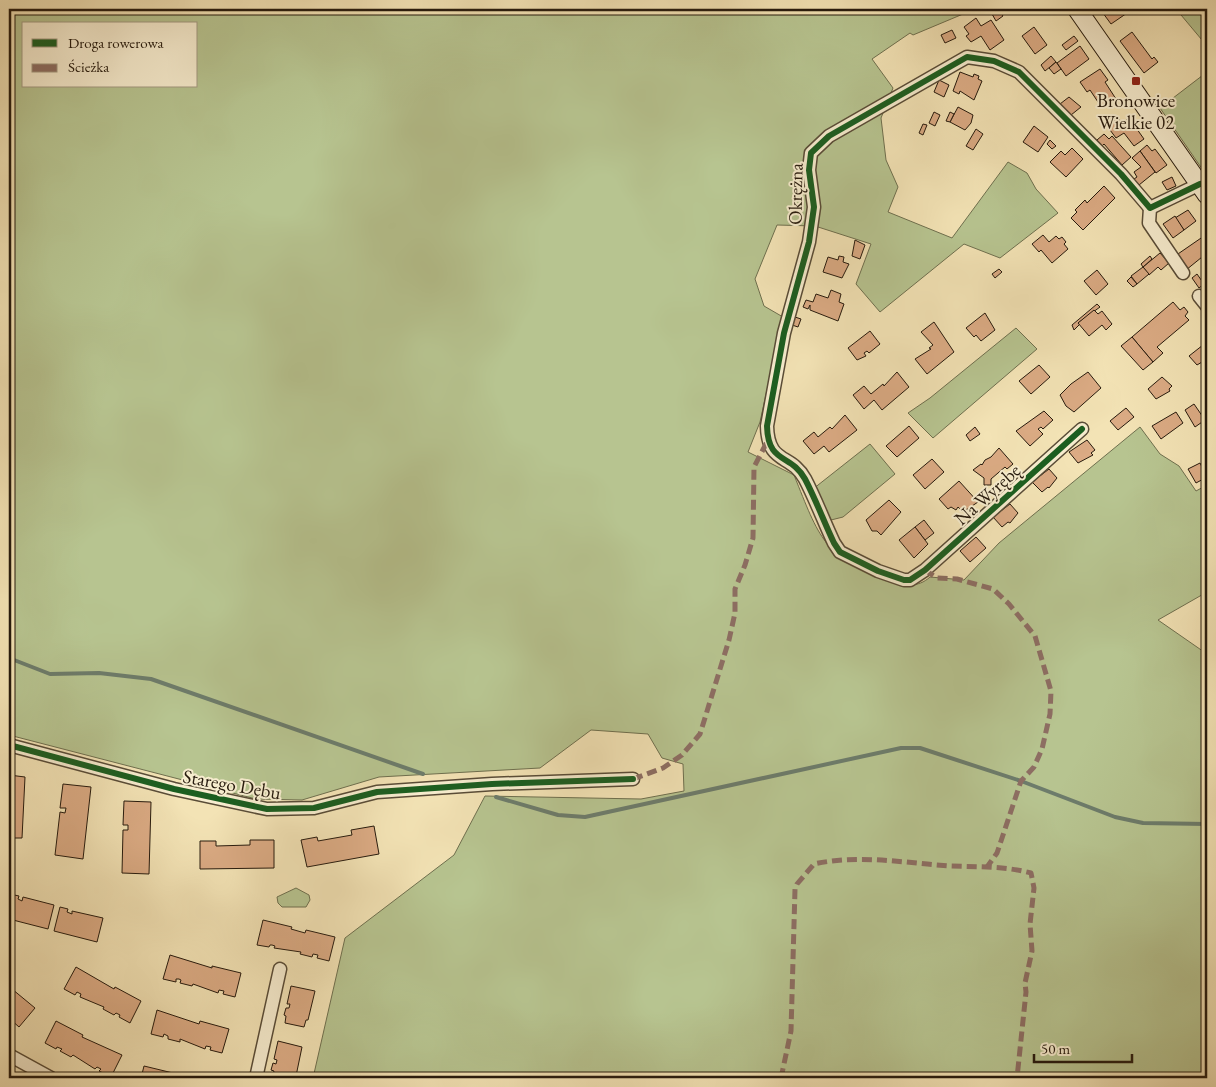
<svg xmlns="http://www.w3.org/2000/svg" width="1216" height="1087" font-family="'EB Garamond',serif">
	<style>
		.green { fill: #b7c490; stroke: #6e6f4e; fill-rule: evenodd }
		.lines { fill: none; stroke-linecap: round; stroke-linejoin: round }
		.stream { stroke: #6d7c6b; stroke-width: 4 }
		.building { fill: #dbab84; stroke: #261a0d }
		.street-casing { stroke: #594c37; stroke-width: 15 }
		.secondary-casing { stroke: #261a0d; stroke-width: 20 }
		.street { stroke: #f7edcf; stroke-width: 12 }
		.secondary { stroke: #f7edcf; stroke-width: 18 }
		.quiet { stroke: #8d6e63; stroke-width: 5; stroke-dasharray: 10 5; stroke-linecap: butt }
		.cycleway-casing { stroke: #f7edcf; stroke-width: 9 }
		.cycleway { stroke: #1b5e20; stroke-width: 6 }
		.poi-dot { fill: #8f2418; stroke: #f7edcf; stroke-width: 2 }
		.labels { text-anchor: middle; stroke-width: 4; stroke-linejoin: round; paint-order: stroke }
		.poi-label { font-size: 19px; fill: #261a0d; stroke: #f7edcf }
		.street-label { font-size: 19px; fill: #261a0d; stroke: #f7edcf }
	</style>
	<rect width="100%" height="100%" fill="#f3e3b5"/>
	<filter id="stains"><feTurbulence type="fractalNoise" baseFrequency=".004" numOctaves="4"/><feColorMatrix values="0 0 0 0 .2 0 0 0 0 .09 0 0 0 0 .02 0 0 0 .5 -.17"/></filter>
	<radialGradient id="worn" r=".72"><stop offset=".6" stop-color="#630" stop-opacity="0"/><stop offset="1" stop-color="#630" stop-opacity=".3"/></radialGradient>
	<g class="green">
		<path d="M9,9H975L913,35L910,33L872,59L893,88L881,118L886,160L898,187L888,212L952,238L1008,162L1027,173L1036,189L1058,213L1000,258L964,244L880,312L856,284L871,244L815,226L777,225L755,279L764,306L783,317L760,422L748,452L794,475C819,537 824,559 890,581C904,586 918,588 930,577L964,580L999,543L1140,427L1160,454L1179,466L1196,491L1207,485V592L1158,620L1207,654V1078H313L345,938L454,855L485,796L641,799L684,791L683,764L662,758L648,734L591,730L540,768L379,777L302,800L256,799L9,735ZM24,24H196V86H24Z"/>
		<path d="M1176,9H1207V46Z"/>
		<path d="M1207,72V176L1160,108Z"/>
		<path d="M1016,328L1037,349L933,438L908,413L930,398Z"/>
		<path d="M870,444L895,474L843,517L831,520L826,516L813,489Z"/>
		<path d="M296,888L309,895L310,900L306,907H282L278,903L277,897Z"/>
	</g>
	<g class="lines">
		<g class="stream">
			<path d="M9,658L50,674L99,673L151,679L423,774"/>
			<path d="M496,797L558,815L585,817L901,748H920L1021,781L1115,817L1143,823L1207,824"/>
		</g>
	</g>
	<g class="building">
		<path d="M998,9L1003,16L996,21L992,14Z"/>
		<path d="M1100,9H1133L1111,24Z"/>
		<path d="M976,18L981,26L991,20L1004,40L990,50L981,36L971,42L966,36L969,34L964,27Z"/>
		<path d="M1034,27L1047,45L1035,54L1022,36Z"/>
		<path d="M952,30L956,38L945,43L941,35Z"/>
		<path d="M1132,32L1152,59L1154,57L1158,62L1144,73L1120,41Z"/>
		<path d="M1074,36L1078,41L1066,50L1062,45Z"/>
		<path d="M1080,46L1089,59L1066,76L1057,63Z"/>
		<path d="M1051,56L1056,62L1045,71L1041,65Z"/>
		<path d="M1056,62L1061,69L1054,74L1049,68Z"/>
		<path d="M1100,69L1108,80L1105,82L1116,99L1102,108L1090,90L1087,92L1080,82Z"/>
		<path d="M960,72L973,77L974,74L979,76L978,79L982,81L974,100L960,91L959,94L953,91Z"/>
		<path d="M939,80L949,85L944,97L934,92Z"/>
		<path d="M1069,97L1081,107L1071,115L1060,104Z"/>
		<path d="M958,107L973,115L971,123L965,130L950,122Z"/>
		<path d="M934,112L940,115L935,126L929,123Z"/>
		<path d="M950,112L954,114L950,122L946,121Z"/>
		<path d="M1118,118L1122,123L1129,118L1144,139L1134,146L1124,133L1116,138L1107,126Z"/>
		<path d="M923,124L927,125L923,135L919,133Z"/>
		<path d="M1034,126L1048,137L1038,152L1023,142Z"/>
		<path d="M976,129L983,134L973,150L966,146Z"/>
		<path d="M1104,134L1109,139L1112,136L1131,157L1122,165L1104,144L1102,146L1097,140Z"/>
		<path d="M1050,140L1056,146L1052,149L1047,144Z"/>
		<path d="M1147,145L1152,151L1155,149L1167,165L1156,173L1140,151Z"/>
		<path d="M1072,148L1083,159L1066,177L1050,162L1061,151L1065,155Z"/>
		<path d="M1140,151L1155,172L1139,185L1134,179L1137,177L1134,172L1141,167L1132,158Z"/>
		<path d="M1172,177L1176,186L1167,190L1162,182Z"/>
		<path d="M1104,186L1115,198L1083,230L1071,218L1077,212L1075,210L1085,200L1087,203Z"/>
		<path d="M1188,210L1196,221L1184,230L1175,218Z"/>
		<path d="M1175,216L1184,230L1173,238L1163,224Z"/>
		<path d="M1043,235L1049,242L1056,236L1059,239L1062,237L1066,242L1064,244L1068,249L1052,263L1041,250L1039,252L1032,244Z"/>
		<path d="M1204,236L1207,239V253L1186,270L1175,256Z"/>
		<path d="M855,240L865,245L860,259L852,256Z"/>
		<path d="M1160,253L1169,263L1161,270L1158,267L1149,275L1143,267Z"/>
		<path d="M839,256L844,257L843,262L849,264L842,278L823,272L828,257L838,260Z"/>
		<path d="M1150,256L1152,259L1143,267L1141,264Z"/>
		<path d="M1143,267L1149,274L1137,284L1131,276Z"/>
		<path d="M999,269L1002,272L995,278L992,274Z"/>
		<path d="M1097,270L1108,284L1096,295L1084,281Z"/>
		<path d="M1197,274L1204,284L1199,288L1192,278Z"/>
		<path d="M1131,277L1137,284L1133,287L1127,281Z"/>
		<path d="M831,290L841,294L839,302L844,304L838,321L810,310V305L808,309L803,307L806,300L813,302L816,294L828,298Z"/>
		<path d="M1173,302L1180,310L1184,307L1188,312L1185,316L1189,320L1157,347L1163,353L1153,362L1132,337Z"/>
		<path d="M1097,304L1100,307L1078,323L1080,324L1074,330L1072,325Z"/>
		<path d="M1094,310L1098,314L1102,311L1112,324L1106,330L1102,325L1089,336L1078,323Z"/>
		<path d="M985,313L995,330L981,341L976,335L974,337L966,328Z"/>
		<path d="M795,317L801,319L798,327L792,325Z"/>
		<path d="M934,322L954,352L927,374L915,359L931,349L929,348L933,345L921,332Z"/>
		<path d="M870,331L880,344L869,353L867,351L864,353L866,356L857,360L848,348Z"/>
		<path d="M1132,337L1153,362L1143,370L1121,346Z"/>
		<path d="M1203,345L1207,347V359L1197,365L1189,356Z"/>
		<path d="M1039,365L1050,377L1031,394L1019,381Z"/>
		<path d="M897,372L909,387L882,410L874,400L864,409L853,395L864,386L871,394L883,384L884,386Z"/>
		<path d="M1088,372L1101,388L1074,412L1066,406L1060,395L1071,384Z"/>
		<path d="M1162,377L1172,386L1169,389L1170,391L1156,399L1148,389Z"/>
		<path d="M1194,404L1205,420L1195,427L1185,410Z"/>
		<path d="M1126,408L1134,417L1118,430L1110,421Z"/>
		<path d="M1044,411L1053,420L1043,429L1041,427L1038,429L1043,434L1030,446L1016,431Z"/>
		<path d="M1176,412L1183,423L1161,439L1152,426Z"/>
		<path d="M845,415L857,430L829,452L824,446L814,454L803,441L814,432L818,437L830,427L832,429Z"/>
		<path d="M909,426L919,438L897,457L886,446Z"/>
		<path d="M975,427L980,434L970,441L966,435Z"/>
		<path d="M1087,440L1095,450L1091,453L1093,455L1078,463L1069,452Z"/>
		<path d="M999,448L1013,464L1007,469L1005,467L991,479V485H984V478L973,470L981,464L982,465L985,460L991,457Z"/>
		<path d="M932,459L944,472L925,489L913,475Z"/>
		<path d="M1200,463L1207,477L1196,483L1188,469Z"/>
		<path d="M1049,469L1057,478L1049,488L1048,487L1042,492L1032,482Z"/>
		<path d="M959,481L978,502L963,512L958,507L956,510L951,507L948,509L939,499Z"/>
		<path d="M889,500L901,512L881,535L877,531H872L866,520Z"/>
		<path d="M1010,504L1018,513L1010,523L1008,522L1002,527L993,517Z"/>
		<path d="M924,520L934,533L925,540L915,527Z"/>
		<path d="M915,527L928,544L914,558L899,540Z"/>
		<path d="M976,537L986,548L970,562L960,551Z"/>
		<path d="M9,775L25,777L22,838H9Z"/>
		<path d="M63,784L91,787L83,859L55,855L60,812L65,813L66,808H60Z"/>
		<path d="M124,801L151,802L149,874L122,873L123,830H128V825H123Z"/>
		<path d="M374,826L379,854L307,867L301,840L317,837L318,841L352,835L351,830Z"/>
		<path d="M250,840H274V868L200,869V841H216V846L250,845Z"/>
		<path d="M10,894L19,896L18,899L22,901L23,897L54,905L48,929L9,919Z"/>
		<path d="M60,907L68,909L67,912L72,914V911L103,918L97,942L54,931Z"/>
		<path d="M263,920L292,927L291,929L305,933L306,930L335,937L329,961L317,958L318,955L313,954L312,957L300,954L301,952L274,948L275,946L272,945H270L269,947L257,945Z"/>
		<path d="M170,955L212,968V966L241,973L235,997L223,994L224,991L219,990L218,993L193,984L192,986L180,983L181,980L179,979H176V982L163,979Z"/>
		<path d="M76,967L114,989L115,987L141,1001L130,1023L119,1017L120,1015L116,1013L114,1015L103,1009L104,1007L80,997L81,994L77,992L75,995L64,989Z"/>
		<path d="M291,986L315,991L308,1020H306L304,1027L285,1023L286,1016L284,1015L286,1008H289L290,1004H287Z"/>
		<path d="M9,989H12L35,1008L19,1027L10,1019L12,1017L9,1015Z"/>
		<path d="M157,1010L199,1024L200,1021L229,1029L222,1053L210,1050L211,1047L206,1046L205,1049L180,1039V1042L168,1039V1036L164,1034L163,1037L151,1034Z"/>
		<path d="M56,1021L83,1035L82,1037L122,1055L111,1077L99,1071L101,1069L97,1067L95,1069L73,1055L71,1057L60,1051L62,1049L57,1047L56,1049L45,1043Z"/>
		<path d="M278,1041L302,1047L296,1076L293,1075V1078H272L274,1071L271,1070L273,1063L276,1064L277,1060L274,1059Z"/>
		<path d="M144,1066L173,1073V1076L182,1078H141Z"/>
	</g>
	<g class="lines">
		<defs>
			<g id="street">
				<path d="M1150,208L1149,223L1183,273"/>
				<path d="M1199,296L1207,306"/>
				<path d="M1082,429L925,570L910,580H904L878,571L840,552L834,543C824,522 816,500 805,479C791,453 768,465 767,426L784,333L809,242L814,207L809,170L811,153L829,136L967,57L994,61L1019,72L1121,174L1150,208L1200,184"/>
				<path d="M9,745L174,789L267,809L314,808L377,792L492,784L633,779"/>
				<path d="M9,1055L51,1078"/>
				<path d="M256,1078L280,969"/>
			</g>
			<path id="secondary" d="M1077,9L1207,195"/>
		</defs>
		<use href="#street" class="street-casing"/>
		<use href="#secondary" class="secondary-casing"/>
		<use href="#street" class="street"/>
		<use href="#secondary" class="secondary"/>
		<g class="quiet">
			<path d="M925,570L937,578L957,579L993,589L1009,604L1035,636L1051,691L1050,714L1042,749L1034,767L1021,781L997,853L987,867"/>
			<path d="M633,779L663,768L682,755L700,734L729,640L735,613V589L745,565L753,538L754,467L767,442"/>
			<path d="M781,1078L791,1031L795,889L797,884L814,864C859,854 905,863 951,866C978,867 1005,866 1031,873L1034,888L1030,924L1032,951L1025,983L1026,992L1017,1078"/>
		</g>
		<defs>
			<g id="cycleway">
				<path d="M1082,429L925,570L910,580H904L878,571L840,552L834,543C824,522 816,500 805,479C791,453 768,465 767,426L784,333L809,242L814,207L809,170L811,153L829,136L967,57L994,61L1019,72L1121,174L1150,208L1200,184"/>
				<path d="M9,745L174,789L267,809L314,808L377,792L492,784L633,779"/>
			</g>
		</defs>
		<use href="#cycleway" class="cycleway-casing"/>
		<use href="#cycleway" class="cycleway"/>
	</g>
	<rect class="poi-dot" x="1131" y="76" width="10" height="10" rx="2.5"/>
	<g class="labels">
		<g class="poi-label">
			<text x="1136" y="107">Bronowice<tspan x="1136" dy="22">Wielkie 02</tspan></text>
		</g>
		<g class="street-label">
			<text transform="translate(795 194) rotate(-89)" y="7">Okrężna</text>
			<text transform="translate(987 494) rotate(-42)" y="7">Na Wyrębę</text>
			<text transform="translate(232 784) rotate(10)" y="7">Starego Dębu</text>
		</g>
	</g>
	<rect width="1216" height="1087" fill="none" stroke="#f3e3b5" stroke-width="30"/>
	<rect x="10" y="10" width="1196" height="1067" fill="none" stroke="#261a0d" stroke-width="2.5"/>
	<rect x="15" y="15" width="1186" height="1057" fill="none" stroke="#261a0d"/>
	<rect x="22" y="22" width="175" height="65" fill="#f7edcf" stroke="#a39981"/>
	<rect x="32" y="39" width="25" height="8" fill="#1b5e20" stroke="#a39981"/>
	<text x="68" y="48" font-size="15" fill="#261a0d">Droga rowerowa</text>
	<rect x="32" y="64" width="25" height="8" fill="#8d6e63" stroke="#a39981"/>
	<text x="68" y="72" font-size="15" fill="#261a0d">Ścieżka</text>
	<path d="M1034 1054v8h98v-8" fill="none" stroke="#261a0d" stroke-width="2.5"/>
	<text x="1041" y="1054" font-size="15" fill="#261a0d" stroke="#f7edcf" stroke-width="4" paint-order="stroke">50 m</text>
	<rect width="100%" height="100%" filter="url(#stains)"/>
	<rect width="100%" height="100%" fill="url(#worn)"/>
</svg>
